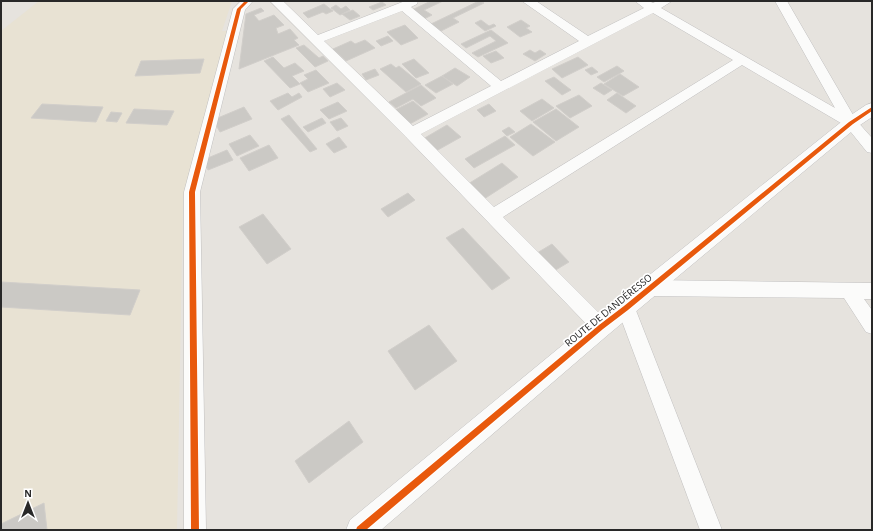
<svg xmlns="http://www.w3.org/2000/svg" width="873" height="531" font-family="'Alegreya Sans',sans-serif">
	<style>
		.education { fill: #e8e2d3 }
		.building { fill: #cbc9c5; stroke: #d1ceca }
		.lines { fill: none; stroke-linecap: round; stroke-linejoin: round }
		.minor-casing { stroke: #c0bfbf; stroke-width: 1 }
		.tertiary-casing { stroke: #c0bfbf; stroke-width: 1 }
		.minor { fill: #fbfbfa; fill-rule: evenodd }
		.tertiary { fill: #fbfbfa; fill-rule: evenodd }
		.cycleway-casing { stroke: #fff; stroke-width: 2 }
		.cycleway { fill: #e8590c; fill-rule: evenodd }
		.labels { text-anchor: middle; stroke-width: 3.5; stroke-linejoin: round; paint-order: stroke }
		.street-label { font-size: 11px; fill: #282828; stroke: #fff }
	</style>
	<rect width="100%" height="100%" fill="#e6e3de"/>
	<path class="education" d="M39,1H232L222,31H228L183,198L177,530H1V31Z"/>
	<g class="building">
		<path d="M431,1H443L424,10L432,15L424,19L412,10Z"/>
		<path d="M479,1L484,3L453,18L459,22L441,31L431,24Z"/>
		<path d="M382,2L386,5L373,10L369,7Z"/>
		<path d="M324,4L333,11L326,14L323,12L308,18L303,13Z"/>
		<path d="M336,5L341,9L346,6L350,10L340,15L331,8Z"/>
		<path d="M261,8L264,11L254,15L259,21L274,15L284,25L276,28L278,34L290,29L298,38L294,40L299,45L239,69L246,14Z"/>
		<path d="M353,10L360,16L350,20L342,14Z"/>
		<path d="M481,20L489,26L494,24L496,26L485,31L475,23Z"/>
		<path d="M521,20L530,26L526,28L532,32L520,37L507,27Z"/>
		<path d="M405,25L418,38L401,45L387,32Z"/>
		<path d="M491,30L508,43L478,57L472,53L496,41L490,36L466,48L461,44Z"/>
		<path d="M388,36L393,41L381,46L376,41Z"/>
		<path d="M365,40L375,48L346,61L333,49L351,41L355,44Z"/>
		<path d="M304,45L319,58L323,56L328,61L315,67L296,48Z"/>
		<path d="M530,50L535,53L540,50L546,54L535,61L523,54Z"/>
		<path d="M496,51L504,58L491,63L483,56Z"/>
		<path d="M273,57L284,68L295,63L304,71L292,76L300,84L290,88L264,61Z"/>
		<path d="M578,57L588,65L562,78L552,69Z"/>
		<path d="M204,59L200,73L135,76L141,61Z"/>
		<path d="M414,59L429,73L416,78L402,64Z"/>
		<path d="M391,64L396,68L399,66L421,84L406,92L380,69Z"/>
		<path d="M617,66L624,71L604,82L597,77Z"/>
		<path d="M592,67L598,72L591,75L585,70Z"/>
		<path d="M455,68L470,77L457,86L442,76Z"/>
		<path d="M375,69L379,75L366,80L362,74Z"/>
		<path d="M316,70L329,83L308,92L300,83L308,79L304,75Z"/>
		<path d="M620,74L639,87L623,96L604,84Z"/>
		<path d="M442,76L453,84L436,93L425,85Z"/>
		<path d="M554,77L571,90L562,95L545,81Z"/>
		<path d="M337,83L345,90L330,97L323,89Z"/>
		<path d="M601,83L612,90L604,95L593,88Z"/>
		<path d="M421,85L436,98L421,106L413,99L396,108L389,102Z"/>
		<path d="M288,93L292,97L299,93L302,97L278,110L270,101Z"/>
		<path d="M617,93L636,106L626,113L607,100Z"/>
		<path d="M579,95L592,106L570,118L556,106Z"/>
		<path d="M542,99L554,108L532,121L520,111Z"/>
		<path d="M413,101L428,114L408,125L393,111Z"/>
		<path d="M338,102L347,111L329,119L320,110Z"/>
		<path d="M42,104L103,107L96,122L31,118Z"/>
		<path d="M489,104L496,111L484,117L477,110Z"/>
		<path d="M244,107L252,119L220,132L213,120Z"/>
		<path d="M134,109L174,111L167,125L126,123Z"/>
		<path d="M556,109L579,127L556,141L533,122Z"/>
		<path d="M111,112L122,113L117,122L106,121Z"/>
		<path d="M289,115L317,149L310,152L281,119Z"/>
		<path d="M322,118L326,123L308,132L303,127Z"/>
		<path d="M341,118L348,126L337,131L330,122Z"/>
		<path d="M531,124L555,142L533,156L510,137Z"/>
		<path d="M447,125L461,137L436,151L423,139Z"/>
		<path d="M509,127L515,132L507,136L502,131Z"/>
		<path d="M250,135L259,146L237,156L229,144Z"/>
		<path d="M505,136L515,145L474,168L465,159Z"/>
		<path d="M339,137L347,147L334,153L326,144Z"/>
		<path d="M269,145L278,158L249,171L240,158Z"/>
		<path d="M227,150L233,160L208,170L203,160Z"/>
		<path d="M502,163L518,177L484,199L468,184Z"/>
		<path d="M408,193L415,200L388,217L381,209Z"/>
		<path d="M263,214L291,249L267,264L239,227Z"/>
		<path d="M463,228L510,278L492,290L446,238Z"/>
		<path d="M552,244L569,262L554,271L537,253Z"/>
		<path d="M1,282L140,290L130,315L1,307Z"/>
		<path d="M429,325L457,361L415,390L388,351Z"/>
		<path d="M349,421L363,442L309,483L295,461Z"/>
		<path d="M44,503L47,530H1V524Z"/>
	</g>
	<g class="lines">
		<defs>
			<g id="minor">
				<path d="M241,1H253L245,10L200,192L206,530H184V192L233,9Z"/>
				<path d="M270,1H283L318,35L405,1H418L417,4L411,7L501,81L579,41L522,1H536L588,36L644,8L635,1H649L653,3L657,1H672L661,8L835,108L775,1H787L856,120L872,138V153L867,152L846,126L742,65L503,217L607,321L610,327L607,333L601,335L595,333L406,137ZM402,11L491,86L413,126L324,41ZM653,13L733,60L494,207L421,134Z"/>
				<path d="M650,280L872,283V299H864L872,310V334L866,332L844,298L650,296L644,293L641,288L644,283Z"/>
				<path d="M626,300L632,302L635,308L722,530H700L617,308L620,302Z"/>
			</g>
			<path id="tertiary" d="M872,103V117L857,127L609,334L381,530H346L350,520L593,320L845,119L866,105Z"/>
		</defs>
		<use href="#minor" class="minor-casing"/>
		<use href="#tertiary" class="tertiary-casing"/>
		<use href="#minor" class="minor"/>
		<use href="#tertiary" class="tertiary"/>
		<defs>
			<g id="cycleway">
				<path d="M245,1H249L241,9L195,192L199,530H191L189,192L237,9Z"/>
				<path d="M872,107V111L853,124L628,310L603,329L366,530H356L357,527L599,325L624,306L849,122Z"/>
			</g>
		</defs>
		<use href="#cycleway" class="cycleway-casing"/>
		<use href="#cycleway" class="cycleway"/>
	</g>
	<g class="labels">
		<g class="street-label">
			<text transform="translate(608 310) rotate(-39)" y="4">ROUTE DE DANDÉRESSO</text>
		</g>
	</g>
	<rect width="873" height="531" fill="none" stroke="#282828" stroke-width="4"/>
	<g transform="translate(28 503)" stroke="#ffffff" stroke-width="3" paint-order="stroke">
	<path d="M0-3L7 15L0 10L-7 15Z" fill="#282828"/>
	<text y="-6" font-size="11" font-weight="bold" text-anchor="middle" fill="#282828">N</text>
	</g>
</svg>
